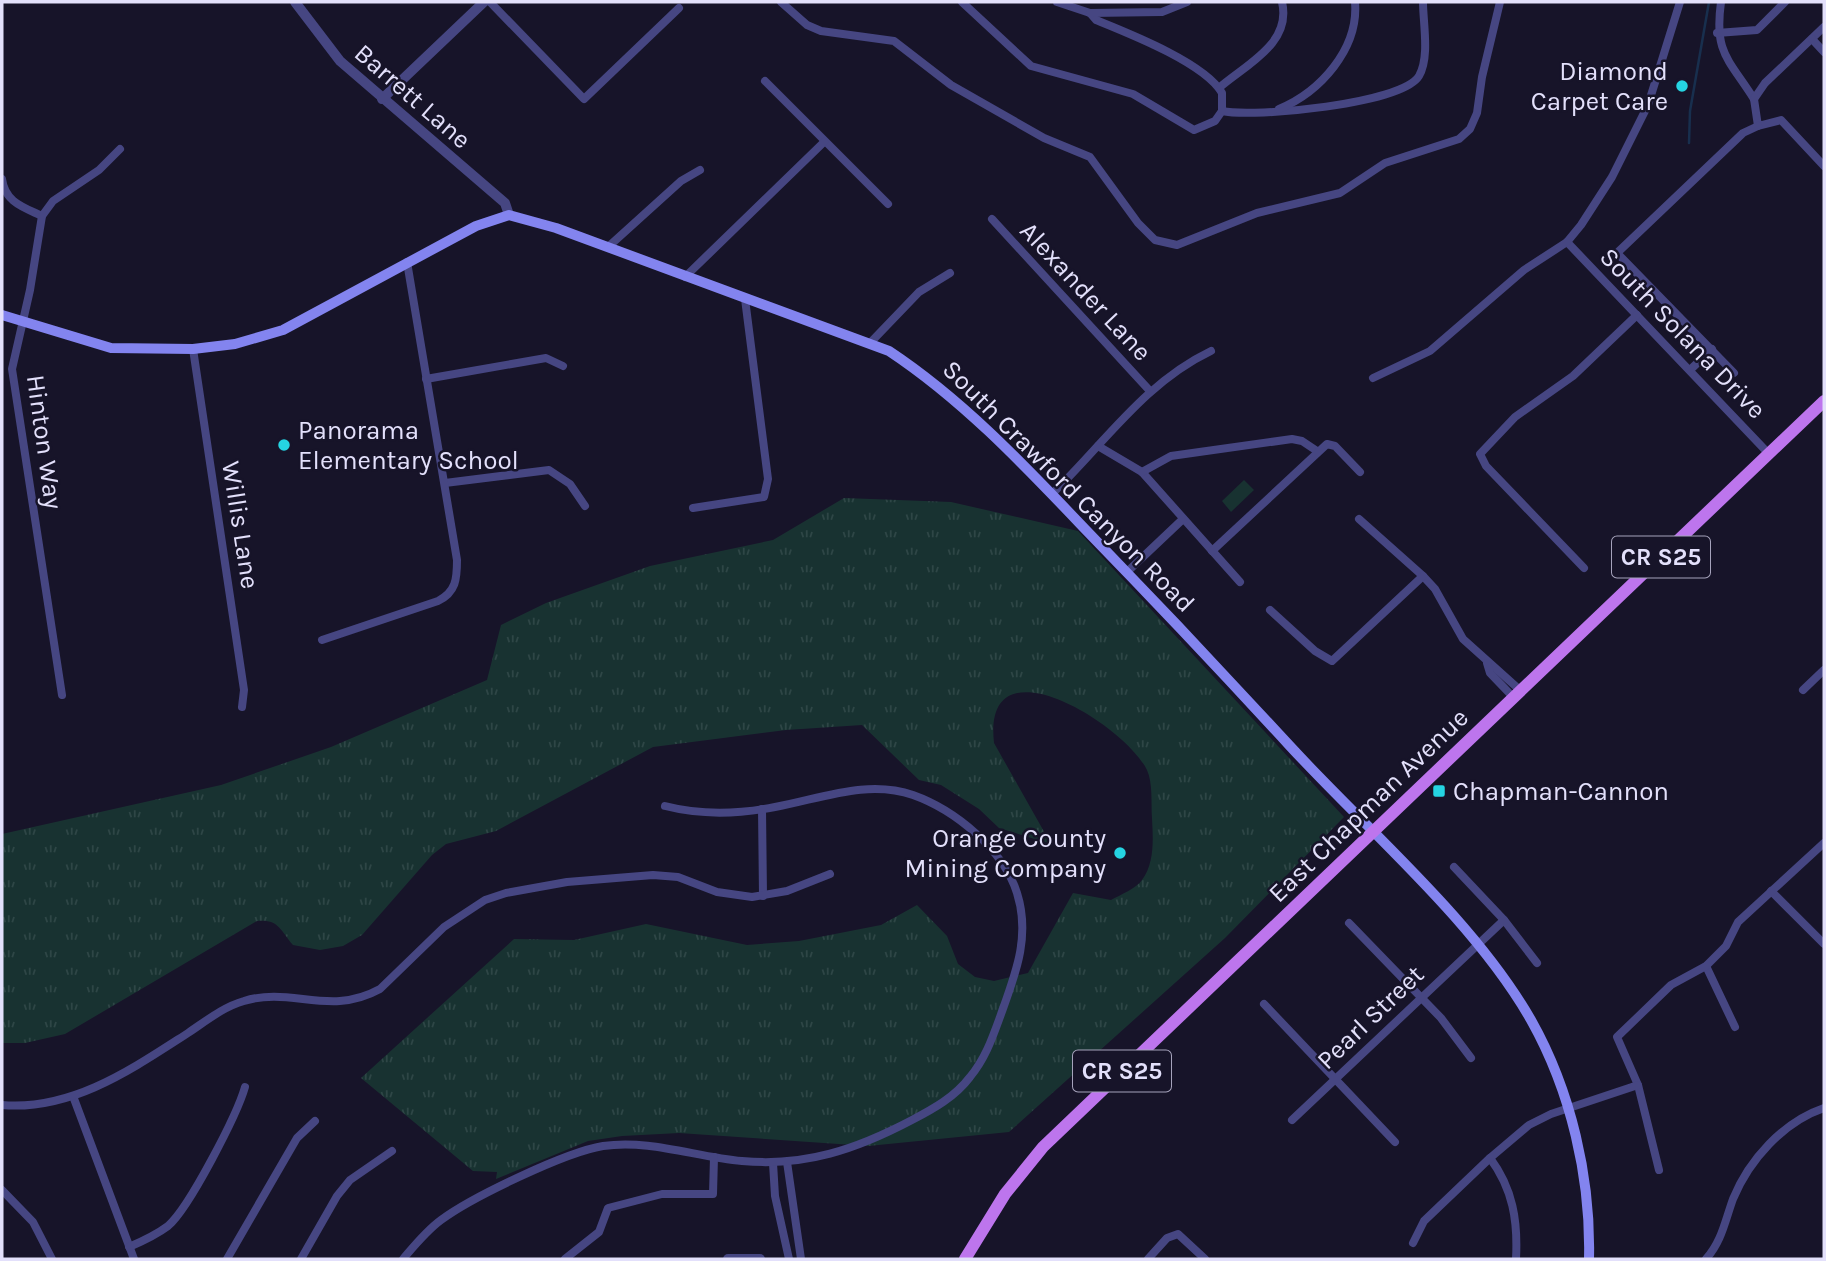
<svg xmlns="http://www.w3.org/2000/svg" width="1826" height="1261" font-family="Karla,sans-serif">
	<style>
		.grass { fill: url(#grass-tufts) }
		.pitch { fill: #183231 }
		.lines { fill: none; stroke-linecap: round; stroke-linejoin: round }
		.stream { stroke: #182f4e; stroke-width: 2.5 }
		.minor { stroke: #464682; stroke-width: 8 }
		.tertiary { stroke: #464682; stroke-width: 10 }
		.secondary { stroke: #8384ef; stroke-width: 10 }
		.primary { stroke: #bd75ed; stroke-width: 12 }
		.poi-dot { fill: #25d4e2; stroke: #171429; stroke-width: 2.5 }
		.labels { text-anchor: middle; stroke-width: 5; stroke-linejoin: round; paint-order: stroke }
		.shield { fill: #171429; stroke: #a6a3bc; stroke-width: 2 }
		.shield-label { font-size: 24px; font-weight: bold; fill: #e3e0fb }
		.poi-label { font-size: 26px; fill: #e3e0fb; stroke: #171429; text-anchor: end }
		.street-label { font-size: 26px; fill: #e3e0fb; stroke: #171429 }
	</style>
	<defs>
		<pattern id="grass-tufts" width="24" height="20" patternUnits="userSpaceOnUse" patternTransform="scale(1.75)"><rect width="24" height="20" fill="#183231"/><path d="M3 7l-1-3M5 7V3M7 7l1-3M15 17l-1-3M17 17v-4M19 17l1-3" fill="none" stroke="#2e4646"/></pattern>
	</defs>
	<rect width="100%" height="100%" fill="#171429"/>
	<path class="grass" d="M844,498L951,502L1078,531L1344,817L1225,938L1009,1132L868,1146L679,1133L622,1136L588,1141L496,1179L497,1172L473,1171L361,1078L514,939L574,940L646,924L747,945L799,941L881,925L917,905L947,936L958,964L975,977L994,981L1028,973L1073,893L1111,900C1120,895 1137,888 1142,880C1155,863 1153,838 1152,818C1151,803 1153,783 1147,770C1125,724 982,636 994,743L1051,844L999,828L979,809L941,785L919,780L862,725L786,730L653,747L496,831L446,844L432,855L362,935L343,946L320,950L293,945C280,930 279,919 257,921L65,1034L25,1043H2V834L221,785L331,747L487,680L501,625L546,603L650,566L773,540Z"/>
	<path class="pitch" d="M1244,480L1254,490L1231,512L1222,501Z"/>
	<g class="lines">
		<path class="stream" d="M1689,143L1690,111L1709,2"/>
		<g class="minor">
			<path d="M490,2L584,99L679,8"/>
			<path d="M781,2L807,25L821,31L894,41L951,85L1044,138L1090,157L1138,223L1155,240L1177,245L1257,213L1340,193L1385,163L1459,139L1470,129L1477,113L1482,77L1500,2"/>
			<path d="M962,2L1031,66L1133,94L1194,130L1215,121L1222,111C1254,118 1402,104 1419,76C1430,57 1423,23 1423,2"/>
			<path d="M1057,2L1090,13L1096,20C1128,33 1205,63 1222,93V111"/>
			<path d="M1721,2C1714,53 1728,58 1754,99"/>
			<path d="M1090,13L1162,12L1187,2"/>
			<path d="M1824,27L1765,83L1754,99L1758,126L1781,120L1824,166"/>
			<path d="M1717,33L1757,30L1785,2"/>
			<path d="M1812,39L1824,52"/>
			<path d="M765,81L888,204"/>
			<path d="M1219,88C1245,65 1292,44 1282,2"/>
			<path d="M1279,109C1320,92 1359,49 1355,2"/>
			<path d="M2,179C5,202 23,207 42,216"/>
			<path d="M992,219L1150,391"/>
			<path d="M1567,242L1769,454"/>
			<path d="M608,247L681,181L700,170"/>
			<path d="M685,277L824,142"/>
			<path d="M871,342L919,292L950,273"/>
			<path d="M193,349L244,690L242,707"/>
			<path d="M1690,370L1712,349"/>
			<path d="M1734,373L1617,253L1743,133L1758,126"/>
			<path d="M1373,378L1430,351L1524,270L1567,242L1581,225L1612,177L1648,105L1680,2"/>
			<path d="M426,379L546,358L563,366"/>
			<path d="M1098,446L1142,472L1240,582"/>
			<path d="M1142,472L1171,456L1292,439L1302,441L1317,451"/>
			<path d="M445,483L549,470L570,484L585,506"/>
			<path d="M1052,494C1104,444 1144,383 1211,351"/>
			<path d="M693,508L764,497L768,479L745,299"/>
			<path d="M1359,519L1423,576L1435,589L1463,639L1521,691"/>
			<path d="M1212,551L1327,444L1335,446L1360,472"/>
			<path d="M1584,568L1486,466L1480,454L1515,417L1573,376L1637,315"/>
			<path d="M1127,572L1183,519"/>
			<path d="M1270,610L1315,651L1332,661L1423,576"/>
			<path d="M322,640L438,601C456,592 457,579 457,560L407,262"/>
			<path d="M1487,663L1490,673L1514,698"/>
			<path d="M1803,690L1824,670"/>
			<path d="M62,695L12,369L30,290L42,216L53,201L99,170L120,149"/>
			<path d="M762,809L763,896"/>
			<path d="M1454,867L1504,920L1537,963"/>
			<path d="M1771,891L1824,944"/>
			<path d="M1349,923L1441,1018L1471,1058"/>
			<path d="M1706,966L1735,1027"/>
			<path d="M1264,1004L1395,1142"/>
			<path d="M73,1096L134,1259"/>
			<path d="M2,1105C72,1111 132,1069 188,1033C206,1021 223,1007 244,1001C292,986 329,1017 380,989L444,927L485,900L506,893L567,882L653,875L678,877L717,892L752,897L787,891L830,874"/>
			<path d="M1292,1120L1504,920"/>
			<path d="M1490,1158C1513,1189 1518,1221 1516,1259"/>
			<path d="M787,1162L801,1259"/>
			<path d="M773,1163L775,1196L789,1259"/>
			<path d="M1659,1170L1638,1085L1617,1037L1671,985L1706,966L1726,946L1738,922L1824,843"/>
			<path d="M2,1190L33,1222L52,1259"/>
			<path d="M1413,1243L1424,1221L1490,1158L1529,1125L1551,1114L1638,1085"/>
			<path d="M129,1247C143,1241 156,1235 168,1226C189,1208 237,1115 245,1087"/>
			<path d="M227,1259L297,1138L315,1121"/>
			<path d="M301,1259L337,1196L350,1180L392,1151"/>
			<path d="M403,1259C415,1245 426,1231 441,1220C472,1197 566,1152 603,1146C649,1139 696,1157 742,1161C805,1167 857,1149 912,1120C933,1109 955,1097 970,1077C985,1059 992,1039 1000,1017C1015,975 1031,937 1017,893C1003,849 955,810 913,795C867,779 820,799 775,807C739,814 700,815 665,806"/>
			<path d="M565,1259L599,1232L608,1208L662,1194H713L714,1157"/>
			<path d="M1148,1259L1167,1238L1178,1234L1205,1259"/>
			<path d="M1706,1259C1722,1241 1725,1221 1733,1199C1749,1160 1783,1122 1824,1108"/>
		</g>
		<g class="tertiary">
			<path d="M295,2L340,61L505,203L509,215"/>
			<path d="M382,99L484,2"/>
			<path d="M728,1259H760"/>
		</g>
		<path class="secondary" d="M2,315L111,348L193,349L235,344L283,330L476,226L509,215L556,228L889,351C963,400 1024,465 1085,529C1154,600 1222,672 1289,745C1367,830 1474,920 1531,1020C1571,1091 1591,1178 1589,1259"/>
		<path class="primary" d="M965,1259L1005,1194L1043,1147L1824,401"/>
	</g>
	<g class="poi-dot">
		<circle cx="1682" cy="86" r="7"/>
		<circle cx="284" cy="445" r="7"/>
		<rect x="1432" y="784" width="14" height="14" rx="3.5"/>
		<circle cx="1120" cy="853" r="7"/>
	</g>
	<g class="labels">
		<g class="shield">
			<rect x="1612" y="536.5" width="98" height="41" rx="5"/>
			<rect x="1073" y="1050.5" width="98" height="41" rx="5"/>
		</g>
		<g class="shield-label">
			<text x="1661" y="565">CR S25</text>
			<text x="1122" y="1079">CR S25</text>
		</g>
		<g class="poi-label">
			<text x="1668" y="80">Diamond<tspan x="1668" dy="30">Carpet Care</tspan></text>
			<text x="298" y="439" text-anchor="start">Panorama<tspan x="298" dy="30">Elementary School</tspan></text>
			<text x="1453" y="800" text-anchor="start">Chapman-Cannon</text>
			<text x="1106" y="847">Orange County<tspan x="1106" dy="30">Mining Company</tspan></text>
		</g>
		<g class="street-label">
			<text transform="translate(413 96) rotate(41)" y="9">Barrett Lane</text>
			<text transform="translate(1086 291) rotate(47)" y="9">Alexander Lane</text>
			<text transform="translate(1683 333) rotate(46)" y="9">South Solana Drive</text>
			<text transform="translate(45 442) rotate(82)" y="9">Hinton Way</text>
			<text transform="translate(1069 486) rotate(45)" y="9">South Crawford Canyon Road</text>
			<text transform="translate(241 525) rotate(81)" y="9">Willis Lane</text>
			<text transform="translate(1368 805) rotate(-44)" y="9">East Chapman Avenue</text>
			<text transform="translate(1370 1017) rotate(-44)" y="9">Pearl Street</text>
		</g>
	</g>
	<rect width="1826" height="1261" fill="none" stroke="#e3e0fb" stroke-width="7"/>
</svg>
